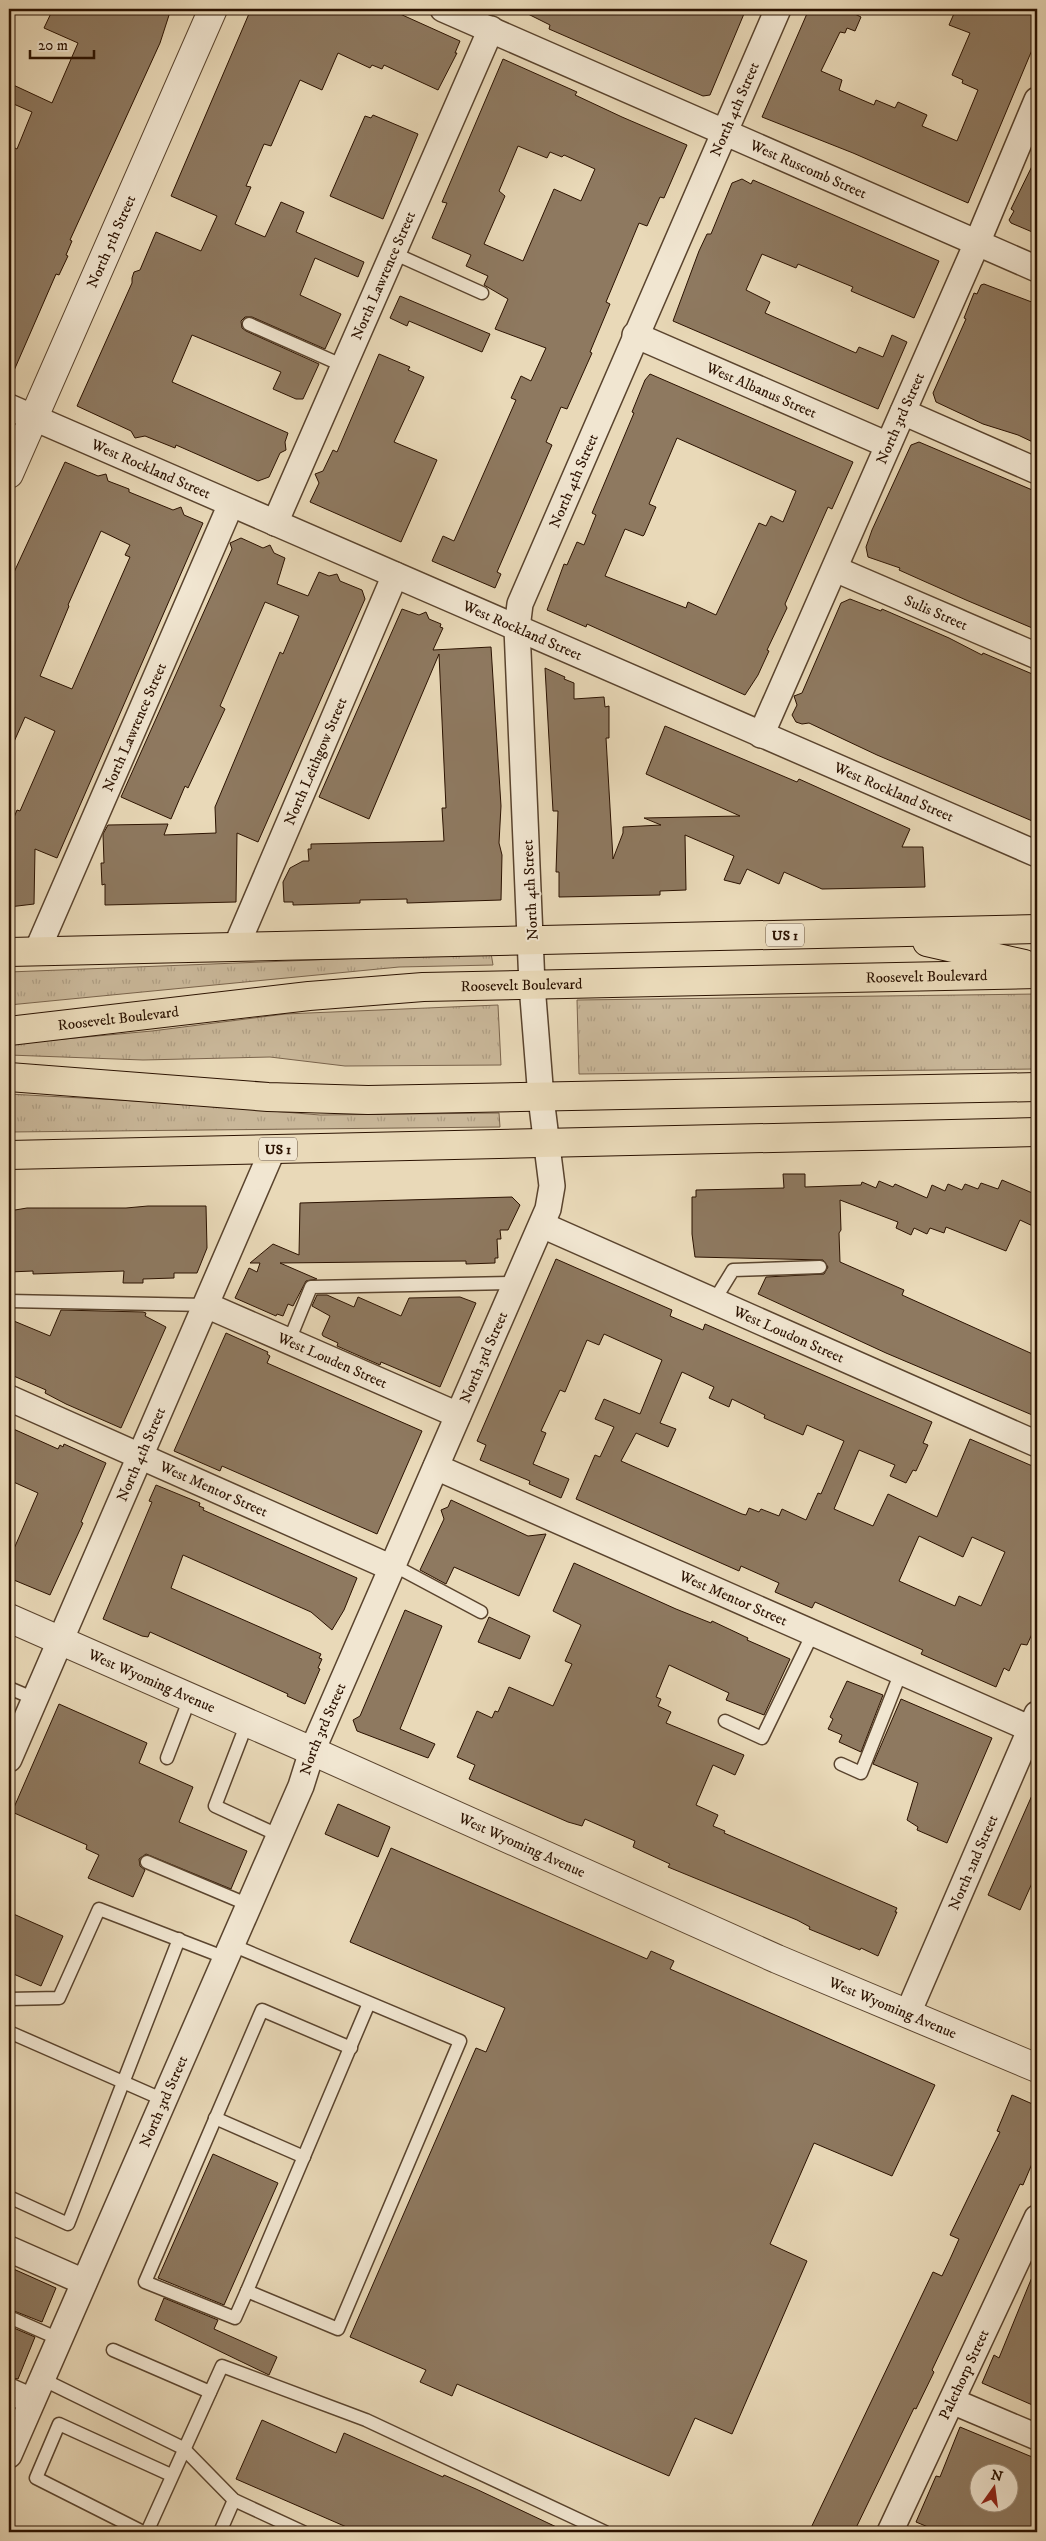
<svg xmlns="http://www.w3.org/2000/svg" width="1046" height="2541" font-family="'IM FELL DW Pica',serif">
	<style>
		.grass { fill: url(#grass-tufts); stroke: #7a644c }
		.building { fill: #8e7960; stroke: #2b1200; fill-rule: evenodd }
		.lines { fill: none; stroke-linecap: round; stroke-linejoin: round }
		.service-casing { stroke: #5a442e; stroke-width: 15 }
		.minor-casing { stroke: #5a442e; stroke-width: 28 }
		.tertiary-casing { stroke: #5a442e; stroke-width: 30 }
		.trunk-casing { stroke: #2b1200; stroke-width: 30 }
		.service { stroke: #f1e6d1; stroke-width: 12 }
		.minor { stroke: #f1e6d1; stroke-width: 25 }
		.tertiary { stroke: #f1e6d1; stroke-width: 28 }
		.trunk { stroke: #e9d9b8; stroke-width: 28 }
		.labels { text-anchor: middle; stroke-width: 4; stroke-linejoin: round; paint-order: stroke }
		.shield { fill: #f1e6d1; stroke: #66523f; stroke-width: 1 }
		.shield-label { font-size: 14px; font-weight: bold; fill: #2b1200 }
		.street-label { font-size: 15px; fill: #2b1200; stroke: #f1e6d1 }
	</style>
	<defs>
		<pattern id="grass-tufts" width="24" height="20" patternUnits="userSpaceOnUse" patternTransform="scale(1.25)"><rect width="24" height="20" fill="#c9b799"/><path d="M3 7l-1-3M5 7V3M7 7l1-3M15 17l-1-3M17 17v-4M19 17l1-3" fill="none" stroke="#ad9c82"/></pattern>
	</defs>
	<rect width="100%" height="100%" fill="#e9d9b8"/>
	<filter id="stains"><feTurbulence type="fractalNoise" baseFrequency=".004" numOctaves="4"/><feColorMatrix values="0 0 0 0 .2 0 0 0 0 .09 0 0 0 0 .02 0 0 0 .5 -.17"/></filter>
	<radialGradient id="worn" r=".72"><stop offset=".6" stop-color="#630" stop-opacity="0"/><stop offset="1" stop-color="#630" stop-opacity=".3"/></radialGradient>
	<g class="grass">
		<path d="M491,953L493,965L399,967L9,1005V972Z"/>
		<path d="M1037,994V1069L579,1074L577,1000Z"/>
		<path d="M498,1005L501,1065L345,1066L270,1057L143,1060L9,1055V1044L152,1031L285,1014Z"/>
		<path d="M9,1094L173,1103L320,1115L499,1113L500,1127L9,1132Z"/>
	</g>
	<g class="building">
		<path d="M53,9H171L160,43L70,240L72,241L66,255L68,256L59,275L56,274L9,382V145L17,149L32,112L9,102V83L52,103L78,43L44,28Z"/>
		<path d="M251,9H389L460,41L455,53H457L438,90L384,65L382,69L372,65L370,68L338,53L322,90L300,80L271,146L264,144L246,186L251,187L235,224L265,237L281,202L304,212L296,232L364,262L358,277L315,258L300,295L341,314L325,349L252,317H245L241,321L242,328L246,331L319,364L303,399H296L273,389L281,372L192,335L172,382L288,433L285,442L286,450L280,453L269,477L258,481L176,445L175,448L145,436L135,438L131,431L77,406L132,283V278L134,272L140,270L156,232L201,251L217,216L171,196Z"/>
		<path d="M518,9H746L710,95L703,96L549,29L550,25Z"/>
		<path d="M809,9H845L861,17L855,31L847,28L845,33L840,32L821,71L842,80L839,90L874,105L876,100L895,108L898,102L927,115L922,126L957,141L978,90L962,83L963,80L952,75L970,33L949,25L956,9H1037V53L1032,50L968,203L853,153L762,117Z"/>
		<path d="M503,59L577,92L575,95L622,117L687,145L664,198L660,197L647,226L639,223L606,302L610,304L590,352L592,353L567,409L561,407L546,442L552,445L497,572L501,574L495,588L432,561L443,536L454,541L516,400L511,398L521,376L531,381L546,348L495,329L508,299L484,285L488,276L466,266L471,255L432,238L447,203L442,202ZM518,146L547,158L550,152L562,157L564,155L595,169L581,201L554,189L523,261L484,244L505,196L499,191Z"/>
		<path d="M373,115L418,134L383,219L330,196L365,116L371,118Z"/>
		<path d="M1037,156V234L1011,223L1009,220L1014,211L1011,209Z"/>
		<path d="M742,179L751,184L753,180L939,261L914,318L851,291L853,287L798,264L796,268L762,254L746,290L770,302L765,313L856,353L859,347L883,357L892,335L907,342L878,409L673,321L699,251L707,234H711L732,183Z"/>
		<path d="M984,284L1037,304V444L1018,435L983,424L936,402L933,393L966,319L964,318L974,293L977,294L981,285Z"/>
		<path d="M400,296L490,334L482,352L409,321L407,326L390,318Z"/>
		<path d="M379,354L410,367L408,370L424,377L394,442L437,460L401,542L310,502L319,483L315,474L323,471L333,450L337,452Z"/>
		<path d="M650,374L853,462L832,509L828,507L785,604L787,608L767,650L769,651L758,675L745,695L587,624L586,627L547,610L564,564L567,565L577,542L584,545L596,515L592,513L634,413L632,412L645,380ZM677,438L796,491L783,522L771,516L766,526L759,523L716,615L688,602L686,608L605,576L625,529L643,536L644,535L656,507L649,504Z"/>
		<path d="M919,442L1037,492V630L966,600L899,570L900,568L868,557L866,547L872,530L911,445Z"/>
		<path d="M65,462L98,476L106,474L108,481L129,489V492L173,510L181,507L184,515L203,523L57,858L35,849L34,904L9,907V830L17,810L20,811L55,731L25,717L9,753V583ZM101,531L130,545L125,555L130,557L72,689L40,676L69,606L68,605Z"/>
		<path d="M241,538L263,548L270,545L274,553L285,558L277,584L308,596L319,572L329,576L337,574L340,581L362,590L365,599L258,842L237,833L236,902L105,905V884L102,885L101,863H104L103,834L108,825L168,824L164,835L216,833L215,807L280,652L283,654L299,616L265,602L220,706L225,709L188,788L185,786L171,819L121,797L232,549L230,543Z"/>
		<path d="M850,599L881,611L882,609L949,638L982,655L983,653L1037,676V823L877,755L809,723L802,724L796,722L792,715L797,705L794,696L802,693L841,603Z"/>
		<path d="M402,609L419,615L426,612L429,619L441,624L440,627L443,628L433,650L491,647L501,806L499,843L502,855L501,900L407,903V899L360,900V903L293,905V902H284L283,882L290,868L303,861H309L308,849H311V844L444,841L442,808H446L439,654L369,819L319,797Z"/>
		<path d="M545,668L565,677L564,679L574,683V699L604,697L605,707L609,706V738H606L613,859L623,833V827L661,825L644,818L740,816L646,774L665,726L797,782L799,779L910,829L902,847H923L925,887L822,889L784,872L779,884L747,869L740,884L724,880L734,856L685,835L686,890L660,891V895L559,897V872H556L558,811H553Z"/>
		<path d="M783,1174H805V1187L861,1185L862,1182L876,1188L879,1181L893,1187L895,1184L927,1198L932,1185L945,1191L948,1184L962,1190L965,1184L978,1189L981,1183L998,1189L1002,1180L1037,1195V1228L1020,1220L1006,1251L946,1227L944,1233L930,1228L927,1234L914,1228L911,1235L896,1228L898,1222L840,1200L841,1230L839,1233L840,1262L904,1290L902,1295L1037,1356V1417L886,1353L758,1294L766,1277L824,1274L828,1267L823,1260L695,1257L692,1234V1197H696V1190L784,1188Z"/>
		<path d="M512,1197L520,1205L508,1230H500L501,1239H497L498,1258H495V1263L466,1264V1261L280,1263L317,1279L306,1281L293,1306L288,1304L283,1316L277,1314L276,1316L235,1298L249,1268L257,1272L260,1263H250L273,1244L299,1255L300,1203Z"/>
		<path d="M148,1206H206L207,1248L197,1273H174V1278L143,1279V1283H123L124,1271L33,1274V1271L9,1272V1211L27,1208H126Z"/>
		<path d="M556,1259L672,1310L670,1316L703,1330L705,1324L932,1422L923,1443L928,1445L916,1471L913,1470L906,1483L890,1476L895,1465L859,1450L834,1509L873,1526L888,1494L937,1517L970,1439L1037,1468V1623L1027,1645L1021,1644L1009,1671L1004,1668L996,1687L921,1654L923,1650L815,1602L812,1608L775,1592L779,1583L741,1566L739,1571L576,1499L595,1455L600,1457L614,1427L595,1419L604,1399L640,1414L662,1360L604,1334L599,1345L587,1340L565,1392L560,1390L541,1431L546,1433L533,1464L569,1479L561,1498L529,1484L530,1481L480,1460L486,1445L477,1441ZM682,1372L714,1387L709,1398L729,1407L732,1399L765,1415L764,1418L803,1435L807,1425L844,1441L821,1494L818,1493L806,1520L782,1509L779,1516L761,1509L759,1512L749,1508L746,1515L742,1514L621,1461L636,1433L668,1447L676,1429L660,1423ZM919,1536L963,1557L972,1537L1005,1552L981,1606L959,1596L955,1606L899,1581Z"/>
		<path d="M317,1295H327L354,1307L358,1297L401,1316L409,1298L460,1297L476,1303L440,1387L381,1362L380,1365L337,1346L338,1343L323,1336L322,1334L330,1316L312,1306Z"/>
		<path d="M61,1310L143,1312L146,1313L145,1316L166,1327L121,1428L66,1404L45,1393L46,1390L9,1374V1319L50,1336Z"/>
		<path d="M226,1333L268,1352L267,1354L270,1356L267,1363L422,1431L377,1534L222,1466L220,1471L174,1451Z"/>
		<path d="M9,1427L58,1449L60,1445L63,1447L64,1444L106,1463L81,1522L83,1523L50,1595L9,1578V1571L14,1560L10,1558L38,1493L9,1480Z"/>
		<path d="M156,1485L200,1503L199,1506L204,1508L203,1510L357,1578L344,1610L332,1630L311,1612L183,1555L171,1588L321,1654L319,1658L322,1659L318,1668L320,1669L305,1704L287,1696L288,1694L150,1632L148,1637L142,1636L103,1619L152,1502L149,1501Z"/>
		<path d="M451,1500L528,1536L546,1534L519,1596L454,1567L446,1584L420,1570L444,1519L441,1510L448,1507Z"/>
		<path d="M574,1563L676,1609L711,1623L712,1621L748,1638L747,1640L790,1659L764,1715L726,1700L729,1693L669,1665L656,1697L661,1699L658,1706L671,1712L666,1723L744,1755L735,1775L713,1765L696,1805L718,1815L713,1826L725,1831L724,1833L897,1908L895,1912H897L878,1956L861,1948L860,1950L809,1929L810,1927L797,1920L668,1867L670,1864L633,1847L635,1841L585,1819L582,1826L568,1822L469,1779L475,1765L457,1757L477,1711L492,1718L495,1711L498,1712L509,1687L553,1706L572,1664L565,1661L581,1625L553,1611Z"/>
		<path d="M405,1610L442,1626L400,1729L435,1744L428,1758L357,1731L353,1720L360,1716Z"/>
		<path d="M489,1617L530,1636L520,1659L478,1642Z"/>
		<path d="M847,1681L883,1695L861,1752L839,1742L842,1735L828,1729L833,1719L830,1717Z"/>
		<path d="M901,1699L992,1738L947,1843L917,1830L918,1827L907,1820L918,1783L873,1764Z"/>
		<path d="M59,1704L147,1743L139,1763L193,1787L179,1822L247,1851L231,1889L146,1854L139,1859L140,1866L145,1870L133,1897L88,1878L99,1855L86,1849L87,1845L12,1812Z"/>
		<path d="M1037,1784V1872L1020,1910L988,1895Z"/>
		<path d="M338,1804L390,1827L378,1857L325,1834Z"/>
		<path d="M391,1848L647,1959L651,1951L674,1961L670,1969L935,2085L892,2176L814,2143L770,2244L807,2261L732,2434L695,2418L669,2476L457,2384L452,2396L420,2382L426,2370L350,2337L476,2048L486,2052L505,2008L350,1942Z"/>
		<path d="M9,1912L63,1936L41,1986L9,1972Z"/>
		<path d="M1012,2095L1037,2106V2152L1023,2185L1020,2184L932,2370L934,2372L916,2409L914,2408L854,2532H809L933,2272L942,2276L951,2257L959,2239L950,2235L1000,2132L997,2131Z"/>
		<path d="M213,2154L278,2183L224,2305L158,2278Z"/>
		<path d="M1037,2265V2407L982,2383L994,2355L999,2358Z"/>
		<path d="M9,2267L56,2288L42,2322L9,2309Z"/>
		<path d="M164,2298L218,2320L214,2329L277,2357L269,2375L155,2320Z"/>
		<path d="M9,2326L35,2337L18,2379L9,2377Z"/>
		<path d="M262,2420L336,2453L344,2433L443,2477L444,2475L476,2489L567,2532H358L236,2479Z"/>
		<path d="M960,2427L1037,2459V2532H940L916,2522L936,2476L940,2477ZM978,2474H1008V2504H978Z"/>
	</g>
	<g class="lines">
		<defs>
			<g id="service">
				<path d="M393,253L482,293"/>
				<path d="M249,324L344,366"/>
				<path d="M9,1301L206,1305"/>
				<path d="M714,1301L733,1270L820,1267"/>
				<path d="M289,1341L311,1287L516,1283"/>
				<path d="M393,1565L481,1612"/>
				<path d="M9,1688L35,1699"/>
				<path d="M725,1721L762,1738L813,1633"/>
				<path d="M247,1723L215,1806L280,1836"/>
				<path d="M167,1758L190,1698"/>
				<path d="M841,1764L861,1773L901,1672"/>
				<path d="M147,1862L249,1905"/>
				<path d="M232,1945L460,2041L338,2329L247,2291L369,2003"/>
				<path d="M9,1999L59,1998L99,1909L226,1958"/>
				<path d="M9,2032L164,2100"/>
				<path d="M215,2118L304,2157"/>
				<path d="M9,2197L68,2224L179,1939"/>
				<path d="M247,2291L235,2318L145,2282L262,2010L351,2048"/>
				<path d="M9,2317L59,2339"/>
				<path d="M113,2350L210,2392"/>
				<path d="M42,2379L183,2448L234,2500L303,2532"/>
				<path d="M143,2532L36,2478L59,2424L171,2475"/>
				<path d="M147,2532L222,2366L366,2420L605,2532"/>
				<path d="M220,2532L234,2500"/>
			</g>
			<g id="minor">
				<path id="s1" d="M443,9L1037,269"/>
				<path id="s2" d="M635,335L888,445"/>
				<path id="s3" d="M9,407L1037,854"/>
				<path d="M903,412L1037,471"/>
				<path id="s4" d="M275,523L491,29"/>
				<path id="s5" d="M835,569L1037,656"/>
				<path id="s6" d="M761,735L977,243L1037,100"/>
				<path id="s7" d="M236,947L395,575"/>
				<path id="s8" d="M37,951L231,504"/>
				<path id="s9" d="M542,1225L1037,1444"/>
				<path id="s10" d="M206,1305L458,1415"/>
				<path id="s11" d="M9,1398L392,1568"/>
				<path id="s12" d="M436,1467L1031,1729"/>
				<path id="s13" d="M9,1759L273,1149"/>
				<path id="s14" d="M908,2013L1037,1714"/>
				<path d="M9,2249L84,2282"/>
				<path d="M9,2391L32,2401"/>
				<path d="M952,2401L1037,2437"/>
				<path id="s15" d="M9,2455L301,1786L312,1751L548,1209L552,1186L541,1098L532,985L517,628L520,604L778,9"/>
				<path id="s16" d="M890,2532L1037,2218"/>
			</g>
			<g id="tertiary">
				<path id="s17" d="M9,474L213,9"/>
				<path id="s18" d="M9,1618L312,1751L777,1959L1037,2068"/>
			</g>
			<g id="trunk">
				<path d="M927,942L1024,964"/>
				<path d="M9,952L1037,929"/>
				<path id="s19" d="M9,1031L309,996L423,987L1037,974"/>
				<path d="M9,1077L268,1097L368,1100L1037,1087"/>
				<path d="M9,1155L1037,1132"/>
			</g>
		</defs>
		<use href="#service" class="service-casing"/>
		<use href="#minor" class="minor-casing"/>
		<use href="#tertiary" class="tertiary-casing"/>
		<use href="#trunk" class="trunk-casing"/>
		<use href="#service" class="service"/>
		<use href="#minor" class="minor"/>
		<use href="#tertiary" class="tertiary"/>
		<use href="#trunk" class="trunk"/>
	</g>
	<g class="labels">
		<g class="shield">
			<rect x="766" y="923.5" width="38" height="23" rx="4"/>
			<rect x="259" y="1137.5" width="38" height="23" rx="4"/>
		</g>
		<g class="shield-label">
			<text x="785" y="940">US 1</text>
			<text x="278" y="1154">US 1</text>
		</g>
		<g class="street-label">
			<text dy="5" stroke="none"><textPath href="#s15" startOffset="2504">North 4th Street</textPath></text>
			<text dy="5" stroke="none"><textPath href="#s1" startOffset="399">West Ruscomb Street</textPath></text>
			<text dy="5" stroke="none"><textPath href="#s17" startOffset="254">North 5th Street</textPath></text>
			<text dy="5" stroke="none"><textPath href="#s4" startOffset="270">North Lawrence Street</textPath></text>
			<text dy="5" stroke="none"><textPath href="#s2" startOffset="138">West Albanus Street</textPath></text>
			<text dy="5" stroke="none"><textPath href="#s6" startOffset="346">North 3rd Street</textPath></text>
			<text dy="5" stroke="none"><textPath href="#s3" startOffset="155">West Rockland Street</textPath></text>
			<text dy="5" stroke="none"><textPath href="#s15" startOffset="2099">North 4th Street</textPath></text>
			<text dy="5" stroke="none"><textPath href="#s5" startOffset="110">Sulis Street</textPath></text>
			<text dy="5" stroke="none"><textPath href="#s3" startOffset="560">West Rockland Street</textPath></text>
			<text dy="5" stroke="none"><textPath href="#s8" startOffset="244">North Lawrence Street</textPath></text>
			<text dy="5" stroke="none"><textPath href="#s7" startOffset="202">North Leithgow Street</textPath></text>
			<text dy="5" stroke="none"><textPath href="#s3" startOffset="965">West Rockland Street</textPath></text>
			<text transform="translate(530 890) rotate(-93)" y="5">North 4th Street</text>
			<text dy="5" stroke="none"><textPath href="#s19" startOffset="920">Roosevelt Boulevard</textPath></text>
			<text dy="5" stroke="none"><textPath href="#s19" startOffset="515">Roosevelt Boulevard</textPath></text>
			<text dy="5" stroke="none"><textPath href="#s19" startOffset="110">Roosevelt Boulevard</textPath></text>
			<text dy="5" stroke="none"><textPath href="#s9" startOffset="270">West Loudon Street</textPath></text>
			<text dy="5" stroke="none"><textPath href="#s15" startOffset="1196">North 3rd Street</textPath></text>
			<text dy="5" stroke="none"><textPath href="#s10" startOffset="138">West Louden Street</textPath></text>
			<text dy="5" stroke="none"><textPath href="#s13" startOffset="332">North 4th Street</textPath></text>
			<text dy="5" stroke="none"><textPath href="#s11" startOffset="224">West Mentor Street</textPath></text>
			<text dy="5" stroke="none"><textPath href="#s12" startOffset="325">West Mentor Street</textPath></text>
			<text dy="5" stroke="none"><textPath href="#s18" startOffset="156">West Wyoming Avenue</textPath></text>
			<text dy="5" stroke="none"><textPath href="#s15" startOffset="791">North 3rd Street</textPath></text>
			<text dy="5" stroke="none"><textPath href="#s18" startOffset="561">West Wyoming Avenue</textPath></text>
			<text dy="5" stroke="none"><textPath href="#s14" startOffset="164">North 2nd Street</textPath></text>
			<text dy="5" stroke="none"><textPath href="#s18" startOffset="966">West Wyoming Avenue</textPath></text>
			<text dy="5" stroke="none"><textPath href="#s15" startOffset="386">North 3rd Street</textPath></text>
			<text dy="5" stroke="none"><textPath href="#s16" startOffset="174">Palethorp Street</textPath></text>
		</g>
	</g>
	<rect width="1046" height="2541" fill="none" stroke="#e9d9b8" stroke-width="30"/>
	<rect x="10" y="10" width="1026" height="2521" fill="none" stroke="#2b1200" stroke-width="2.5"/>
	<rect x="15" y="15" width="1016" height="2511" fill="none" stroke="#2b1200"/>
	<g transform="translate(994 2488) rotate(14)"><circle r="24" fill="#f1e6d1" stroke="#a2917d"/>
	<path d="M0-4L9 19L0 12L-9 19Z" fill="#8f2418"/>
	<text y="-8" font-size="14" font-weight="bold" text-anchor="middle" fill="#2b1200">N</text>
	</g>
	<path d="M30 50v8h64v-8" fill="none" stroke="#2b1200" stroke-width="2.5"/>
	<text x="38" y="50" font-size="15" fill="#2b1200" stroke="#f1e6d1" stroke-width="4" paint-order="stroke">20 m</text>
	<rect width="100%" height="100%" filter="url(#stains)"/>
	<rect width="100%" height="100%" fill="url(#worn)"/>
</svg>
